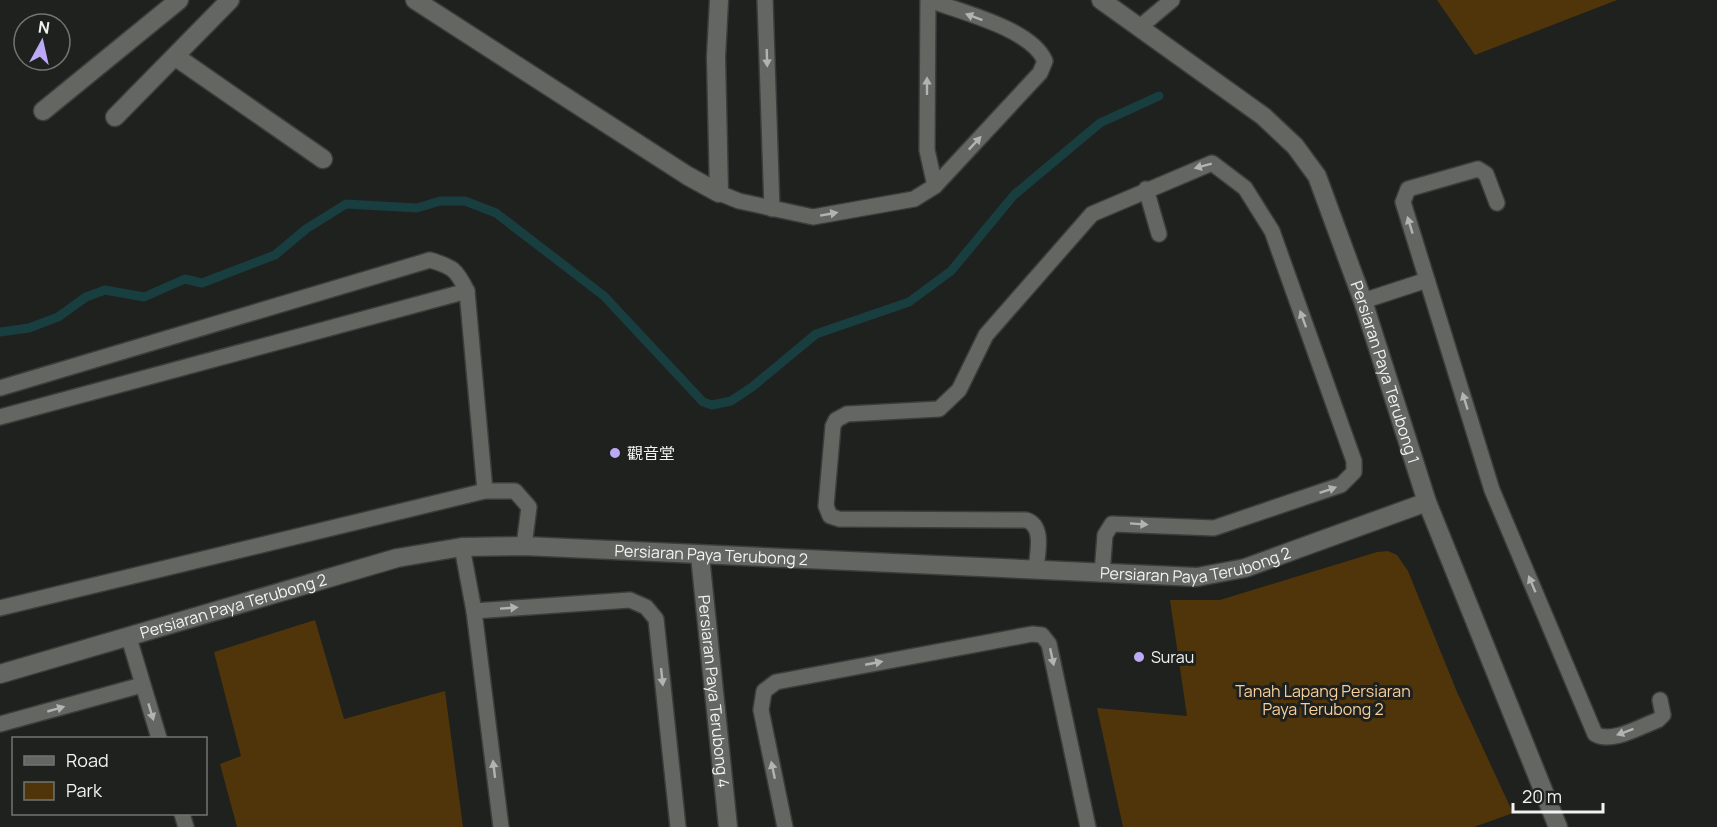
<svg xmlns="http://www.w3.org/2000/svg" width="1717" height="827" font-family="Manrope,'Noto Sans SC',sans-serif">
	<style>
		.green { fill: #50350b }
		.lines { fill: none; stroke-linecap: round; stroke-linejoin: round }
		.stream { stroke: #183e40; stroke-width: 9 }
		.lane-casing { stroke: #3b3d3a; stroke-width: 18 }
		.street-casing { stroke: #3b3d3a; stroke-width: 21 }
		.lane { stroke: #636661; stroke-width: 15 }
		.street { stroke: #636661; stroke-width: 18 }
		.oneway { fill: #b1b4b0 }
		.poi-dot { fill: #bcaaf6; stroke: #1e211d; stroke-width: 2 }
		.labels { text-anchor: middle; stroke-width: 6; stroke-linejoin: round; paint-order: stroke }
		.street-label { font-size: 16px; fill: #f1f3f0; stroke: #1e211d }
		.poi-label { font-size: 16px; fill: #f1f3f0; stroke: #1e211d; text-anchor: start }
		.park-label { font-size: 16px; fill: #f8cf9a; stroke: #1e211d }
	</style>
	<rect width="100%" height="100%" fill="#1e211d"/>
	<g class="green">
		<path d="M1437,0H1617L1475,55Z"/>
		<path d="M1388,551L1397,555L1408,571L1457,692L1513,813L1474,827H1123L1097,708L1187,716L1170,600H1220L1377,552Z"/>
		<path d="M315,620L344,719L445,691L463,827H237L220,764L241,756L214,652Z"/>
	</g>
	<g class="lines">
		<path class="stream" d="M0,332L29,328L58,317L86,297L105,290L144,297L185,279L202,283L275,255L306,229L346,204L417,208L440,201H465L496,213L604,296L703,402L712,405L731,401L752,387L816,334L909,302L951,271L1014,195L1100,123L1159,96"/>
		<defs>
			<g id="lane">
				<path d="M765,0L772,209"/>
				<path d="M928,0L927,150L935,186"/>
				<path d="M1141,26L1172,0"/>
				<path d="M1146,189L1159,234"/>
				<path d="M719,193L739,201L813,217L914,199L935,186L1040,73L1045,61C1032,29 961,12 929,0"/>
				<path d="M1497,203L1486,174L1478,169L1408,189L1403,202L1492,490L1595,734C1612,744 1641,726 1658,720L1663,715L1660,700"/>
				<path d="M1363,301L1427,280"/>
				<path d="M0,388L430,260C453,267 456,269 467,291L485,491"/>
				<path d="M0,417L467,291"/>
				<path d="M462,547L474,611"/>
				<path d="M1036,570C1037,554 1045,526 1026,520L839,519L830,516L826,506L833,426L836,420L847,414L939,409L959,390L986,335L1092,214L1212,163L1245,188L1272,231L1354,461V472L1341,485L1214,528L1112,524L1105,535L1102,574"/>
				<path d="M0,608L485,491H515L529,507L524,546"/>
				<path d="M129,638L159,738"/>
				<path d="M0,724L142,685"/>
				<path d="M182,814L186,827"/>
				<path d="M501,827L474,611L630,600L646,607L656,619L678,827"/>
				<path d="M785,827L761,710L764,691L776,682L1032,634L1042,635L1049,644L1088,827"/>
			</g>
			<g id="street">
				<path d="M415,0L688,176L719,193L716,57L719,0"/>
				<path id="s1" d="M1101,0L1263,116L1295,146L1317,176L1363,301L1427,502L1558,827"/>
				<path d="M176,57L323,159"/>
				<path d="M43,111L179,0"/>
				<path d="M115,117L230,0"/>
				<path id="s2" d="M700,556L728,827"/>
				<path id="s3" d="M0,674L397,558L462,547L524,546L1197,577L1245,568L1427,502"/>
			</g>
		</defs>
		<use href="#lane" class="lane-casing"/>
		<use href="#street" class="street-casing"/>
		<use href="#lane" class="lane"/>
		<use href="#street" class="street"/>
	</g>
	<defs><path id="oneway-solid" d="M-6-.8H1V-3.2L6.5 0L1 3.2V.8H-6Z" transform="scale(1.5)"/></defs>
	<g class="oneway">
		<use href="#oneway-solid" transform="translate(974 17) rotate(-159)"/>
		<use href="#oneway-solid" transform="translate(767 58) rotate(88)"/>
		<use href="#oneway-solid" transform="translate(927 86) rotate(-90)"/>
		<use href="#oneway-solid" transform="translate(975 143) rotate(-47)"/>
		<use href="#oneway-solid" transform="translate(1203 166) rotate(165)"/>
		<use href="#oneway-solid" transform="translate(829 214) rotate(-10)"/>
		<use href="#oneway-solid" transform="translate(1410 225) rotate(-107)"/>
		<use href="#oneway-solid" transform="translate(1303 319) rotate(-110)"/>
		<use href="#oneway-solid" transform="translate(1465 401) rotate(-107)"/>
		<use href="#oneway-solid" transform="translate(1328 490) rotate(-19)"/>
		<use href="#oneway-solid" transform="translate(1139 524) rotate(4)"/>
		<use href="#oneway-solid" transform="translate(1532 584) rotate(-113)"/>
		<use href="#oneway-solid" transform="translate(509 608) rotate(-4)"/>
		<use href="#oneway-solid" transform="translate(1052 657) rotate(78)"/>
		<use href="#oneway-solid" transform="translate(874 663) rotate(-11)"/>
		<use href="#oneway-solid" transform="translate(662 677) rotate(84)"/>
		<use href="#oneway-solid" transform="translate(56 709) rotate(-16)"/>
		<use href="#oneway-solid" transform="translate(151 712) rotate(73)"/>
		<use href="#oneway-solid" transform="translate(1625 732) rotate(160)"/>
		<use href="#oneway-solid" transform="translate(494 769) rotate(-97)"/>
		<use href="#oneway-solid" transform="translate(773 770) rotate(-102)"/>
	</g>
	<g class="poi-dot">
		<circle cx="615" cy="453" r="6"/>
		<circle cx="1139" cy="657" r="6"/>
	</g>
	<g class="labels">
		<g class="street-label">
			<text dy="6" stroke="none"><textPath href="#s1" startOffset="488">Persiaran Paya Terubong 1</textPath></text>
			<text dy="6" stroke="none"><textPath href="#s3" startOffset="729">Persiaran Paya Terubong 2</textPath></text>
			<text dy="6" stroke="none"><textPath href="#s3" startOffset="1215">Persiaran Paya Terubong 2</textPath></text>
			<text dy="6" stroke="none"><textPath href="#s3" startOffset="243">Persiaran Paya Terubong 2</textPath></text>
			<text dy="6" stroke="none"><textPath href="#s2" startOffset="136">Persiaran Paya Terubong 4</textPath></text>
		</g>
		<g class="poi-label">
			<text x="627" y="459">觀音堂</text>
			<text x="1151" y="663">Surau</text>
		</g>
		<g class="park-label">
			<text x="1323" y="697">Tanah Lapang Persiaran<tspan x="1323" dy="18">Paya Terubong 2</tspan></text>
		</g>
	</g>
	<rect x="12" y="737" width="195" height="78" fill="#1e211d" stroke="#727571" stroke-width="1.5"/>
	<rect x="24" y="756" width="30" height="9" fill="#636661" stroke="#727571" stroke-width="1.5"/>
	<text x="66" y="767" font-size="18" fill="#f1f3f0">Road</text>
	<rect x="24" y="782" width="30" height="18" fill="#50350b" stroke="#727571" stroke-width="1.5"/>
	<text x="66" y="797" font-size="18" fill="#f1f3f0">Park</text>
	<g transform="translate(42 42) rotate(8)"><circle r="28" fill="#1e211d" stroke="#727571" stroke-width="1.5"/>
	<path d="M0-4.5L10 22L0 15L-10 22Z" fill="#bcaaf6"/>
	<text y="-9" font-size="16" font-weight="bold" text-anchor="middle" fill="#f1f3f0">N</text>
	</g>
	<path d="M1513 803v9h90v-9" fill="none" stroke="#f1f3f0" stroke-width="3"/>
	<text x="1522" y="803" font-size="18" fill="#f1f3f0" stroke="#1e211d" stroke-width="4.5" paint-order="stroke">20 m</text>
</svg>
